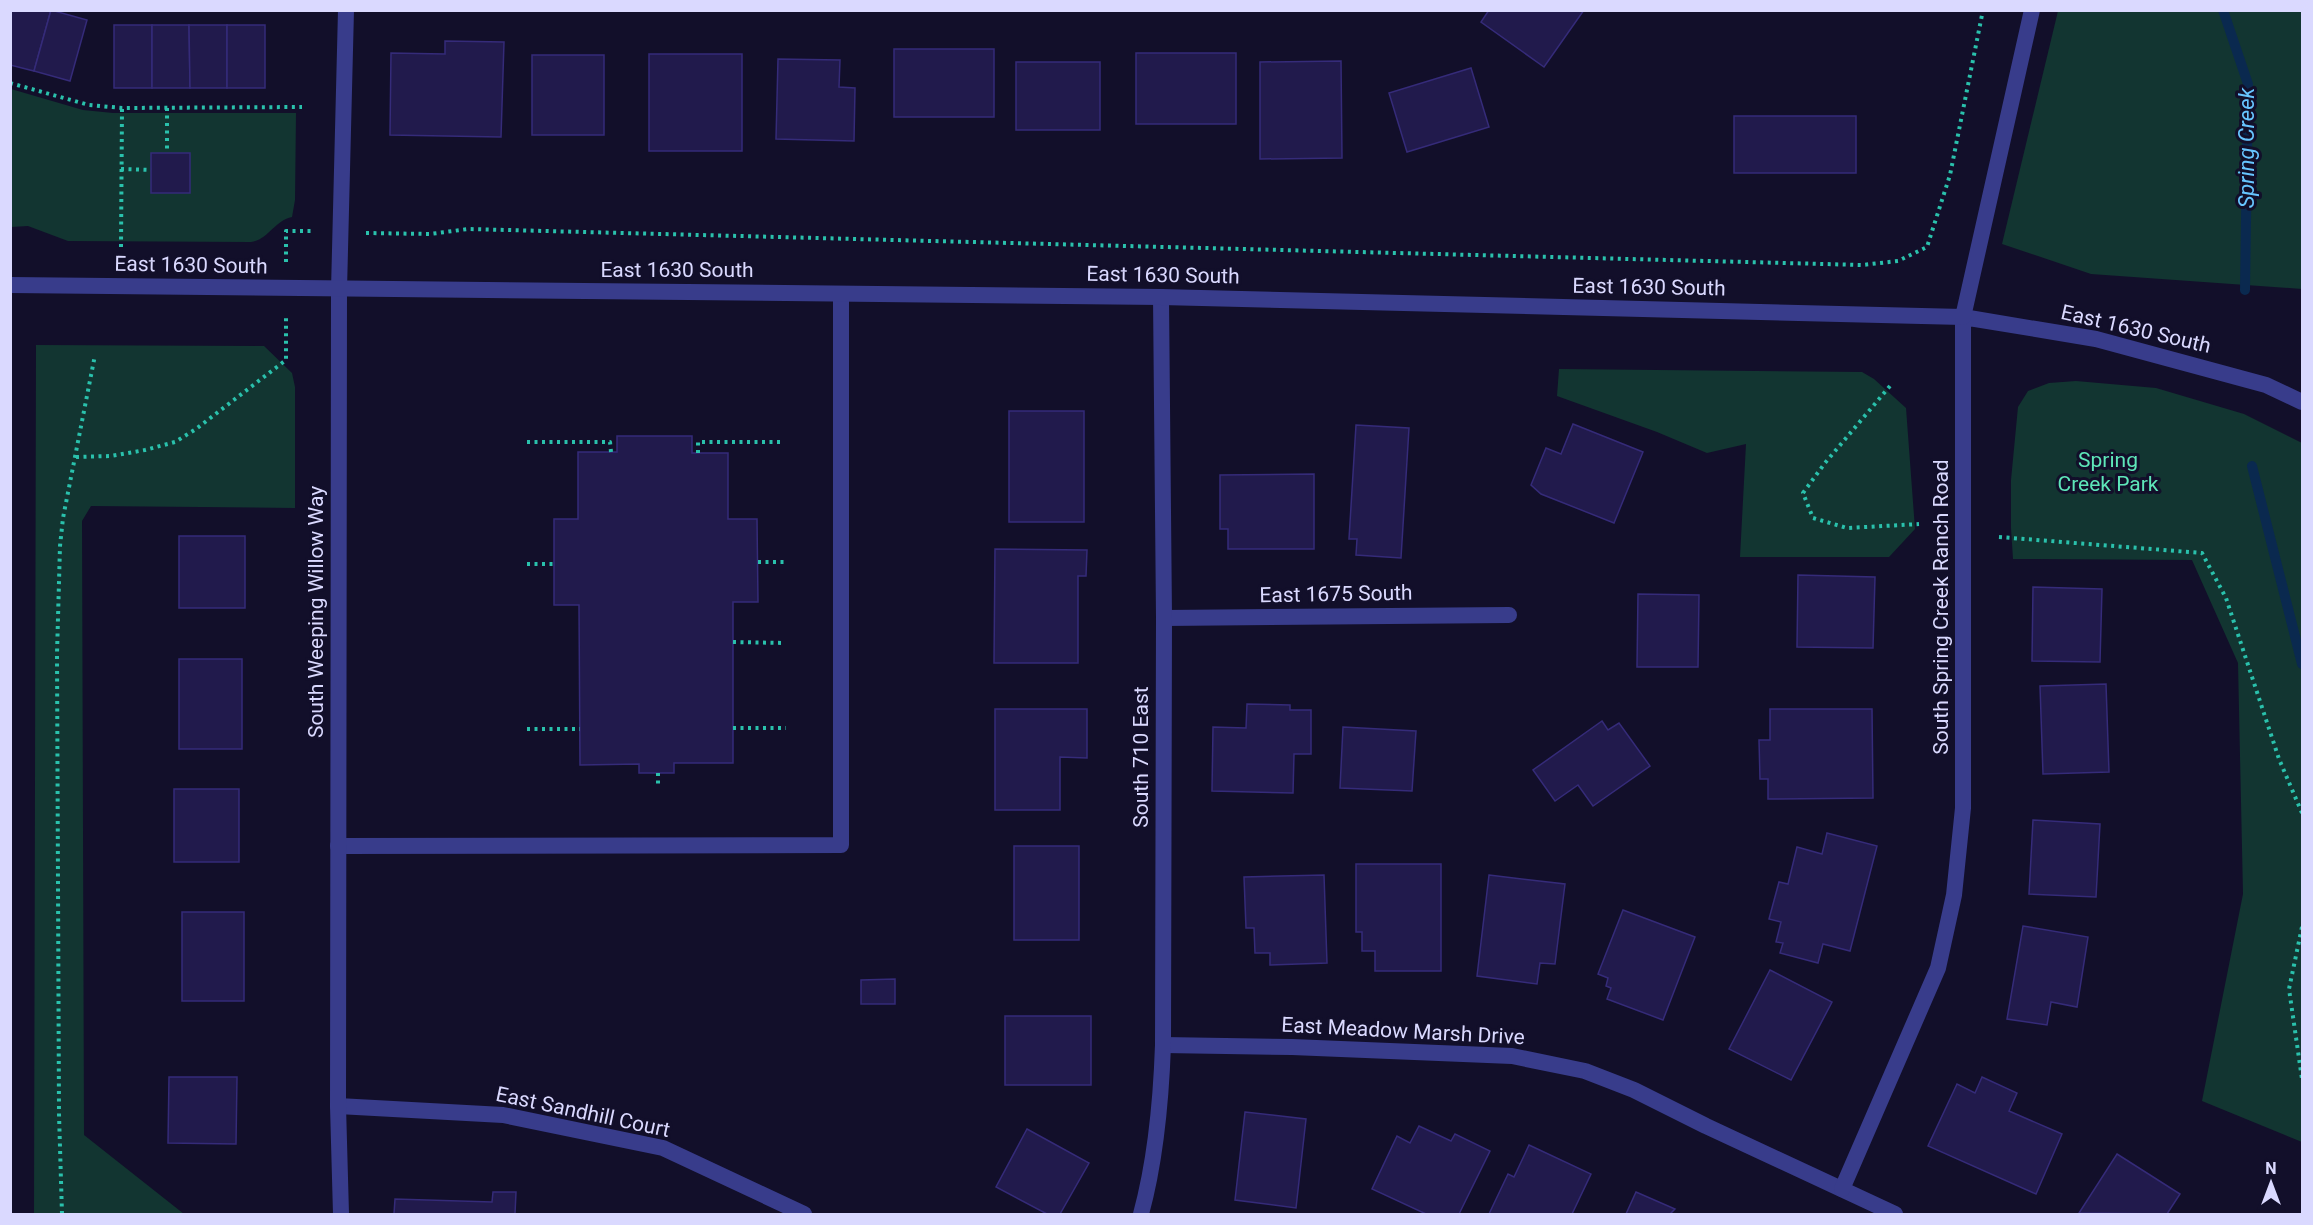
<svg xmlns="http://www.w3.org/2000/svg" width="2313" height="1225" font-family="Roboto,sans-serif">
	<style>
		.green { fill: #123531 }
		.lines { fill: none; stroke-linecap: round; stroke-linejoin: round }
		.stream { stroke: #0a294f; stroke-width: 10 }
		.building { fill: #211a4c; stroke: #352b79; stroke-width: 1.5 }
		.path { stroke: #2ac1ac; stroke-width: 4; stroke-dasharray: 3 4.5; stroke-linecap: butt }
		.service { stroke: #383c8b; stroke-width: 16 }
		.minor { stroke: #383c8b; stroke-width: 16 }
		.tertiary { stroke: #383c8b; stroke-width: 16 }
		.labels { text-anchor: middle; stroke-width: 6; stroke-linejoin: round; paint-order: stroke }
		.street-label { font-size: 21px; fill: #dad9ff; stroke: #120f2a }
		.park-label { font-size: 21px; fill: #5ee6b9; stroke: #120f2a }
		.water-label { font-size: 22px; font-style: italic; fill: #67c5ff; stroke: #120f2a }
	</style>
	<rect width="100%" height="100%" fill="#120f2a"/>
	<g class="green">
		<path d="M2058,11H2302V289L2091,274L2002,244Z"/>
		<path d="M11,89L83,110L113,113H296L295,200L292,217C275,220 268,240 251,242L68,241L28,226L11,227Z"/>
		<path d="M36,345L264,346L292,373L295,387V508L91,506L82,521L84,1135L184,1214H34Z"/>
		<path d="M1559,369L1862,372L1874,379L1906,408L1915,529L1889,557H1740L1746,444L1707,453L1657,432L1557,396Z"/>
		<path d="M2076,381L2156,388L2244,414L2302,443V1142L2202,1101L2243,894L2238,663L2192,560L2013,559L2011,528V480L2018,407L2028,391L2049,383Z"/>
	</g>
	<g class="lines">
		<g class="stream">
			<path d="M2223,10L2248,84L2245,290"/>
			<path d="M2252,466L2302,664"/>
		</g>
	</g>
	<g class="building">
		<path d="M11,10H51L34,71L10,65Z"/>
		<path d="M51,10L87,20L70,81L34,71Z"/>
		<path d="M1489,10H1584L1544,67L1481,22Z"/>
		<rect x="114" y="25" width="38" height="63"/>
		<path d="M152,25H189L190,88H152Z"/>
		<path d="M189,25H227V88H190Z"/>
		<rect x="227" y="25" width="38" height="63"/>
		<path d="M445,41L504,42L501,137L390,135L391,53L445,54Z"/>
		<rect x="894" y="49" width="100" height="68"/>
		<rect x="1136" y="53" width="100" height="71"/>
		<rect x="649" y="54" width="93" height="97"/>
		<rect x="532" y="55" width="72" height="80"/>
		<path d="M778,59L840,60L839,87L855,88L854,141L776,139Z"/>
		<path d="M1341,61L1342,158L1260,159V62Z"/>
		<rect x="1016" y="62" width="84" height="68"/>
		<path d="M1471,68L1489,127L1407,152L1389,93Z"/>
		<rect x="1734" y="116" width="122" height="57"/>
		<rect x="151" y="153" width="39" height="40"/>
		<rect x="1009" y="411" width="75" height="111"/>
		<path d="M1573,424L1643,452L1614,523L1541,494L1531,485L1546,448L1561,454Z"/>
		<path d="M1356,425L1409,428L1401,558L1356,555L1357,539H1349Z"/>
		<path d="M617,436H692V453H728V519H757L758,602H733V763H674V773H639V764L580,765L579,605H554V519H578V452H617Z"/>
		<path d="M1314,474V549H1228V529H1220V475Z"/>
		<rect x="179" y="536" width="66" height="72"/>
		<path d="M995,549L1087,550L1086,576H1078V663H994Z"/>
		<path d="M1798,575L1875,577L1873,648L1797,647Z"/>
		<path d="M2033,587L2102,589L2100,662L2032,661Z"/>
		<path d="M1638,594L1699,595L1698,667H1637Z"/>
		<rect x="179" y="659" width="63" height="90"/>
		<path d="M2106,684L2109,772L2043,774L2040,686Z"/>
		<path d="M1247,704L1290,705V710H1311V754H1294L1293,793L1212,791L1213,727L1246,728Z"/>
		<path d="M995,709H1087V758L1060,757V810H995Z"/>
		<path d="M1770,709H1872L1873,798L1768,799V779H1760L1759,740H1770Z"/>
		<path d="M1602,721L1608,730L1619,723L1650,766L1593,806L1578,785L1555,801L1533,770Z"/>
		<path d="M1343,727L1416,731L1412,791L1340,788Z"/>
		<rect x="174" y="789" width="65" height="73"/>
		<path d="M2033,820L2100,824L2096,897L2029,894Z"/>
		<path d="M1827,833L1877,846L1850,951L1823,944L1818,963L1780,953L1783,943L1776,942L1781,922L1769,919L1779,882L1788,884L1797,847L1822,854Z"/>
		<rect x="1014" y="846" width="65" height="94"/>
		<path d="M1356,864H1441V971H1375V951H1362V932H1356Z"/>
		<path d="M1324,875L1327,963L1270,965V953H1255L1254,928H1246L1244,877Z"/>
		<path d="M1489,875L1565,884L1555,964L1540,963L1537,984L1477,976Z"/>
		<path d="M1623,910L1695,937L1663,1020L1607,999L1611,988L1606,986L1608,978L1598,974Z"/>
		<rect x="182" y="912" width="62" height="89"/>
		<path d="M2023,926L2088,937L2077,1007L2051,1002L2047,1025L2007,1019Z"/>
		<path d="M1770,970L1832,1002L1791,1080L1729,1049Z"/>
		<path d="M895,979V1004H861V980Z"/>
		<rect x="1005" y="1016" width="86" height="69"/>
		<path d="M169,1077H237L236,1144L168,1143Z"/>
		<path d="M1982,1077L2017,1093L2009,1111L2062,1134L2036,1194L1928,1146L1957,1084L1975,1093Z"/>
		<path d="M1245,1112L1306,1119L1296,1208L1235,1200Z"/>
		<path d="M1419,1126L1451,1141L1455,1134L1490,1151L1459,1214H1426L1372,1189L1397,1136L1410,1143Z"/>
		<path d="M1027,1129L1089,1163L1060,1214H1047L996,1187Z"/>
		<path d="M1529,1145L1591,1174L1572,1214H1489L1508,1174L1514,1177Z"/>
		<path d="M2117,1154L2180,1194L2167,1214L2079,1213Z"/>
		<path d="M493,1192H516L515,1214H394L395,1199L492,1202Z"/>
		<path d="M1636,1192L1675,1209L1670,1214H1626Z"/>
	</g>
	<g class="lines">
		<g class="path">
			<path d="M10,83L89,105L122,108L302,107"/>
			<path d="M167,108V153"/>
			<path d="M121,169L151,170"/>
			<path d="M366,233L430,234L468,229L1862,265L1898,261L1927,247L1950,175L1983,10"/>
			<path d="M121,247L122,108"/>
			<path d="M286,262V231H314"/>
			<path d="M1890,386L1825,463L1803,493L1813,518L1847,528L1919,524"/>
			<path d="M527,442H610L611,452"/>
			<path d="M698,453V442H784"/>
			<path d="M76,457L111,456L145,450L175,442L196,429L286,360V314"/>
			<path d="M1999,537L2202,553L2226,598L2279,759L2302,813"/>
			<path d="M758,562H785"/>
			<path d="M527,564H554"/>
			<path d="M733,642L785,643"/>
			<path d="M733,728H786"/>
			<path d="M527,729H580"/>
			<path d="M658,773V788"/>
			<path d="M2302,927L2289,989L2302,1079"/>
			<path d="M62,1214L59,1114L57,654L60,546L63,518L95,355"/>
		</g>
		<path class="service" d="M338,846L841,845V294"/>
		<g class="minor">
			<path d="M1164,618L1509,615"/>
			<path d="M1163,1045L1292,1047L1512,1056L1585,1071L1634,1090L1706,1126L1895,1214"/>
			<path d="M338,1106L503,1115L663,1148L804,1214"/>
			<path d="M1842,1189L1938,968L1954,895L1963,808V317L2096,339L2266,385L2302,402"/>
			<path d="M341,1214L338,1106L339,290L346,10"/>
			<path d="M1141,1214C1156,1159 1161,1103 1163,1045L1164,618L1161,297"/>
		</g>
		<path class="tertiary" d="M10,285L1161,297L1963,317L2032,10"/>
	</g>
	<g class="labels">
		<g class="street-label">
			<text transform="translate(191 265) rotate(1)" y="7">East 1630 South</text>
			<text x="677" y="277">East 1630 South</text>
			<text transform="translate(1163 275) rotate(1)" y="7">East 1630 South</text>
			<text transform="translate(1649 287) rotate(1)" y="7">East 1630 South</text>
			<text transform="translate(2136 329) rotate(13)" y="7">East 1630 South</text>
			<text transform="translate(1336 594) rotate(-1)" y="7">East 1675 South</text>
			<text transform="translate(1941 607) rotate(-90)" y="7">South Spring Creek Ranch Road</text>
			<text transform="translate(316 612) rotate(-90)" y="7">South Weeping Willow Way</text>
			<text transform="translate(1141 757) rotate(-90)" y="7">South 710 East</text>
			<text transform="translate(1403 1031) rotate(3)" y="7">East Meadow Marsh Drive</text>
			<text transform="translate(583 1112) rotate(12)" y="7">East Sandhill Court</text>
		</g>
		<g class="park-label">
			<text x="2108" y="467">Spring<tspan x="2108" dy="24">Creek Park</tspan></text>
		</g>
		<g class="water-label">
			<text transform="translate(2246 148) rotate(-90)" y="8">Spring Creek</text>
		</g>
	</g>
	<rect width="2313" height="1225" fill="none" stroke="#dad9ff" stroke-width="24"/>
	<g transform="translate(2271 1183)" stroke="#120f2a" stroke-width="4.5" paint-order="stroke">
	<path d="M0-4.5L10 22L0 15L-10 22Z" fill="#dad9ff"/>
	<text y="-9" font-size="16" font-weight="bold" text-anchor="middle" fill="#dad9ff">N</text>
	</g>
</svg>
